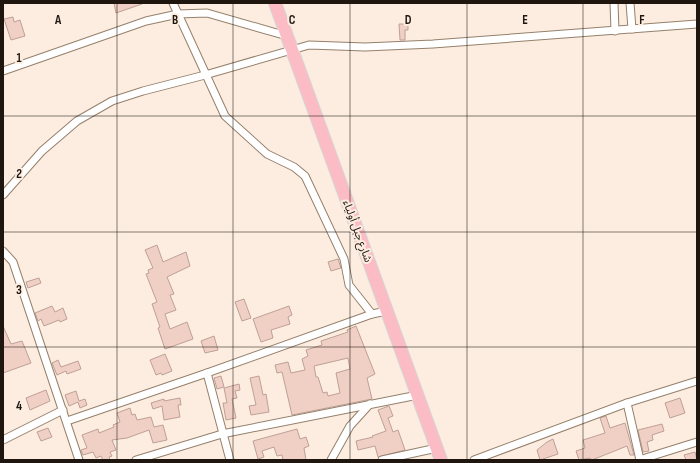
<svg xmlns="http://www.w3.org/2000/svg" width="700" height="463" font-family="'Sofia Sans Condensed','Noto Sans Arabic',sans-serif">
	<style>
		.building { fill: #f0cfc5; stroke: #bfa096; fill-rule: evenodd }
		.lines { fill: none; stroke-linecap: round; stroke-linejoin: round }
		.minor-casing { stroke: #95806b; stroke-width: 9 }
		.trunk-casing { stroke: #d7d5d4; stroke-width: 14 }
		.minor { stroke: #fff; stroke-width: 7 }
		.trunk { stroke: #fcbcc6; stroke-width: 12 }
		.grid { fill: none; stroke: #1f170f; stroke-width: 1; stroke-opacity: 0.55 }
		.labels { text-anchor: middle; stroke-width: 4; stroke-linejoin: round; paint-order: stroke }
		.street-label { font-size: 11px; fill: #1f170f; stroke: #fcede0 }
		.grid-label { font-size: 13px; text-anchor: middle; font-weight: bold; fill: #1f170f; stroke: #fcede0; stroke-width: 4; stroke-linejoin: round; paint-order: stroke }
	</style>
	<rect width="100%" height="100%" fill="#fcede0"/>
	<g class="building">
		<path d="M114,3H141L142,4L116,13Z"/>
		<path d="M13,17L14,22L20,20L25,36L11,40L4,19Z"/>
		<path d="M399,24H408V30H405V40H400Z"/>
		<path d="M157,245L163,262L186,252L190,266L167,277L174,294L170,295L176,310L165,314L170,329L187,322L193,339L165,349L158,328L160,327L152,304L157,302L146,274L149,273L148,270L153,268L145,250Z"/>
		<path d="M338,259L341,268L331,271L328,262Z"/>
		<path d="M39,278L41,283L28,288L26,282Z"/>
		<path d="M244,299L251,318L242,321L235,302Z"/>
		<path d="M52,306L55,312L63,308L67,319L60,322L59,320L44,326L41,319L38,321L35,313Z"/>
		<path d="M289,306L292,315L288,317L290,324L271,330L273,338L261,342L253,319Z"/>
		<path d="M3,326L11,344L22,341L31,363L3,373Z"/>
		<path d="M356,326L375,374L367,378L372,399L292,415L282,372L277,373L275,365L288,362L291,373L305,370L302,359L308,356L306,350L322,345L321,341L348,332L347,330ZM348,358L350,369L336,373L340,393L328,396L327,392L323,393L318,377H316L314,366Z"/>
		<path d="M214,336L218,350L205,353L201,341Z"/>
		<path d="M165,354L172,371L162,375L161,373L156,375L150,360Z"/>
		<path d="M58,360L61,367L78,361L81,369L67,374L66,371L57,375L52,363Z"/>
		<path d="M221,376L224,387L217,389L214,378Z"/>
		<path d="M259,376L263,395L266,394L269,412L251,415L249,406L256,405L250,378Z"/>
		<path d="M239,384L240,390L235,391L237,398L232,399L236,418L226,420L223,403H227L224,388Z"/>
		<path d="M46,390L50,401L30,410L26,398Z"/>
		<path d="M76,391L79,401L85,399L87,405L80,408L78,402L69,406L65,395Z"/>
		<path d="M180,398L181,405H178L180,417L164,420L162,406L153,409L151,403L164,399V401Z"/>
		<path d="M680,398L685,413L670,418L665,403Z"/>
		<path d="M389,406L393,416L388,418L393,432L398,430L405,450L378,457L375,446L358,450L356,441L373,437L372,436L386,431L378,410Z"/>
		<path d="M130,408L132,415L135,414L137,420L151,417L154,427L163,425L167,440L153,443L149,430L127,438L112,440L116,450L110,452L112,456L109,457L110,460H103L101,456L96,458L93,452L83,455L81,450L87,448L82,435L98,429L99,433L114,427L113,425L120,422L117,413Z"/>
		<path d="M606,416L610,428L625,423L634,455H630L627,446L592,460L590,458L579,460L576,451L585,448L583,440L605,433L600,418Z"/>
		<path d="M662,424L664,431L652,435L653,440L647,442L649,451L643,452L638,430Z"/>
		<path d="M48,428L52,437L41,441L37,432Z"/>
		<path d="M297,429L300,439L306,437L309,446L304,448L306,460H283L282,455L277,456L274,447L262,451L264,457L258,459L253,441Z"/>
		<path d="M553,439L558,454L540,460L537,450L547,442Z"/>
		<path d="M695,452L697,460H686L684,455Z"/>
	</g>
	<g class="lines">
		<defs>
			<g id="minor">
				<path d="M173,3L225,116L267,154L294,167L305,176L344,259L349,285L372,314"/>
				<path d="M614,3L615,31"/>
				<path d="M630,3L632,29"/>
				<path d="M3,71L146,21L178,14L207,13L287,36"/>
				<path d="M3,195L42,151L77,121L112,101L143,91L205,75L309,45L365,47L433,44L697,24"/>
				<path d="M3,251L13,262L79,460"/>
				<path d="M207,373L230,460"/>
				<path d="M627,403L640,460"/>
				<path d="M67,421L207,373L372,314L387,311"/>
				<path d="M3,440L63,410"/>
				<path d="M136,460L222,434L418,395"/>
				<path d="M331,460L350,426L370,404"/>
				<path d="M382,460L437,448"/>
				<path d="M474,460L627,403L697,381"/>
				<path d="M639,460L697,442"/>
			</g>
			<path id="trunk" d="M275,3L441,460"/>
		</defs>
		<use href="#minor" class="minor-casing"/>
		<use href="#trunk" class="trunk-casing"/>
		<use href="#minor" class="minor"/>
		<use href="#trunk" class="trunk"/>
	</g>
	<path class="grid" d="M117,3V460M233,3V460M350,3V460M467,3V460M583,3V460M3,116H697M3,232H697M3,347H697"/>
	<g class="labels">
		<g class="street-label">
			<text transform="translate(358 231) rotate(70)" y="4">شارع جبل أولياء</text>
		</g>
	</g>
	<g class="grid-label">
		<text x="58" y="24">A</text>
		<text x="175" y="24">B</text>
		<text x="292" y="24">C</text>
		<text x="408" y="24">D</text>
		<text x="525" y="24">E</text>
		<text x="642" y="24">F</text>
		<text x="19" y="62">1</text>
		<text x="19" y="178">2</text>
		<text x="19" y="294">3</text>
		<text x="19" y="410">4</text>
	</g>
	<rect width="700" height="463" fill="none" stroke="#1f170f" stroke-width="8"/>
</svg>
